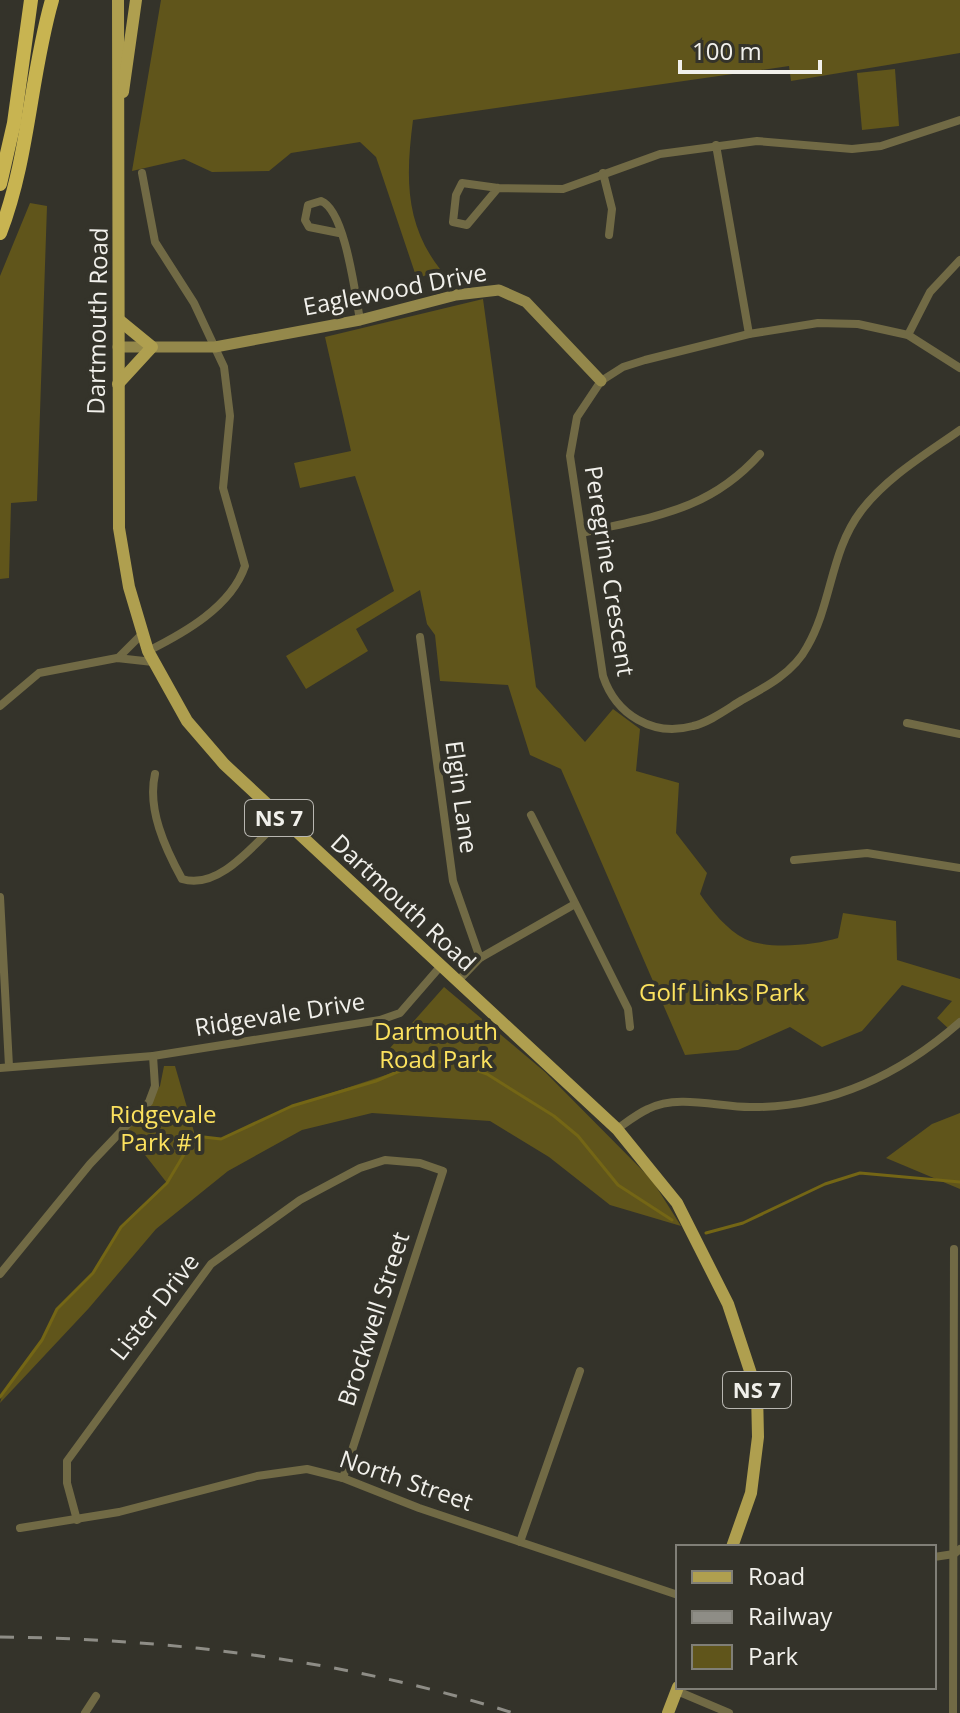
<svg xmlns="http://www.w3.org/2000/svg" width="960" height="1713" font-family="'Open Sans',sans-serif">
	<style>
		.green { fill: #60551b }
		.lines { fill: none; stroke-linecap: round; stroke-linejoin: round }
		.stream { stroke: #746615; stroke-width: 3 }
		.street { stroke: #716a45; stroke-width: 8 }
		.secondary { stroke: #94884b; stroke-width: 11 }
		.primary { stroke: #af9f4f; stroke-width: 12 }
		.highway { stroke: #c8b451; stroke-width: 14 }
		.rail { stroke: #8e8d86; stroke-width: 3; stroke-dasharray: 14 14; stroke-linecap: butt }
		.labels { text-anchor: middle; stroke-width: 8; stroke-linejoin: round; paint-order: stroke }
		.shield { fill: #34332a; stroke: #b8b7b1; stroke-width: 2 }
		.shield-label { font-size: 22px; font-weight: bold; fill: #f1f0eb }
		.street-label { font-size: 24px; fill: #f1f0eb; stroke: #34332a }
		.park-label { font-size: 24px; fill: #fce25e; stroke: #34332a }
	</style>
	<rect width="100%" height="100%" fill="#34332a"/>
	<g class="green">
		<path d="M161,0H960V53L791,81L789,66L413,120C406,175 404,223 440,269L417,279L376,157L360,142L291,153L269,171L212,172L184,159L132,171Z"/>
		<path d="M895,69L899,126L862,130L857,73Z"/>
		<path d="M30,203L47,206L37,501L11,503L9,578L0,579V276Z"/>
		<path d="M483,299L536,687L585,742L613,709L640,729L636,771L679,783L676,833L707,873L700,894C712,911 726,929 745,939C768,950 815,945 838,938L843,913L896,921L897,960L960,979V1019L949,1029L937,1018L952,1001L902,985L862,1031L822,1047L790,1027L738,1050L685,1055L561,769L530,755L508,685L440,681L435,635L427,624L420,590L356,629L368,651L306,689L286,656L394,591L355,476L300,488L294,463L351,451L325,337Z"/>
		<path d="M444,987L545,1072L652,1180L681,1226L610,1205L549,1157L490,1121L372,1113L302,1130L228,1171L156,1229L89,1308L0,1403L3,1392L42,1340L57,1309L93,1273L121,1227L167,1183L124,1128L160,1086L164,1066H175L195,1135L221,1139L286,1108L410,1067L390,1048Z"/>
		<path d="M960,1113V1189L886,1158L932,1124Z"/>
	</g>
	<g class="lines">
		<g class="stream">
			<path d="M706,1233L743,1223L825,1184L860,1173L960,1182"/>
			<path d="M0,1397L42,1340L57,1309L93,1273L121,1227L167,1183L195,1136L221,1139L292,1106L376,1081L416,1064L450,1061L487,1074L554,1116L578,1136L618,1185L672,1220"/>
		</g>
		<g class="street">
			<path d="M716,145L749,334"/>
			<path d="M142,173L155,242L194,303L224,367L230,416L223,488L245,566C231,607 184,633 148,651"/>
			<path d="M603,173L612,209L609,235"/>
			<path d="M498,188L467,225L453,222L456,195L462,183L498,188L563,189L660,154L757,141L852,149L881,146L960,120"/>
			<path d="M339,233L309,227L305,220L308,205L321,201C345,210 355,293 360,320"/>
			<path d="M908,335L930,292L960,260"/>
			<path d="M960,368L908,335L858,324L818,323L749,334L645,360L623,367L601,381L577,417L570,456L603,676C616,715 653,737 693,726C710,722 727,709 742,700C766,687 794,672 807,647C832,604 830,552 861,511C887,477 926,454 960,430"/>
			<path d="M582,533C653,516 708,512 760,454"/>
			<path d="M420,637L453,881L480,958"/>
			<path d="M118,658L141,635"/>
			<path d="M0,706L39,673L117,658L153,662"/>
			<path d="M907,723L960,734"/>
			<path d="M155,774C147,809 165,848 182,879C219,891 255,843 280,820"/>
			<path d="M531,815L628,1009L630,1027"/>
			<path d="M794,860L867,853L960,868"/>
			<path d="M0,897L9,1066"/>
			<path d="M457,982L480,958L575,904"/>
			<path d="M0,1068L153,1056L380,1020L400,1013L439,968"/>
			<path d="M617,1129C627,1122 637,1114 648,1109C678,1094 718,1107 750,1107C831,1108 900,1075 960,1022"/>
			<path d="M0,1274L90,1164L149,1102L155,1086L153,1056"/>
			<path d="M77,1520L67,1483V1461L211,1264L300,1200L360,1168L385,1160L420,1163L443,1171L343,1478"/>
			<path d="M20,1528L119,1512L257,1476L307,1469L343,1478L419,1508L678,1595"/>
			<path d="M520,1542L580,1371"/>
			<path d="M934,1557L954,1554L960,1549"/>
			<path d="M677,1691L729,1713"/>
			<path d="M85,1713L96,1696"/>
			<path d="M953,1713L954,1249"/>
		</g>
		<path class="secondary" d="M118,347H215L360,320L456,295L499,290L526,302L601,381"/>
		<g class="primary">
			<path d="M118,0L119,528L129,587L148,651L187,721L224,764L617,1129L677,1203L728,1304L757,1392L758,1437L751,1493L732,1547"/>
			<path d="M123,92L136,0"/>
			<path d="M118,384L152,347L119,320"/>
			<path d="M668,1713L678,1687"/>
		</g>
		<g class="highway">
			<path d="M0,184L14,123L31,0"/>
			<path d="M0,233C29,158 30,76 52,0"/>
		</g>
		<path class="rail" d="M0,1637C173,1639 348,1660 513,1713"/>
	</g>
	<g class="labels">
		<g class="shield">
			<rect x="245" y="800" width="68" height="36" rx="6"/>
			<rect x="723" y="1372" width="68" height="36" rx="6"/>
		</g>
		<g class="shield-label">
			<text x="279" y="826">NS 7</text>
			<text x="757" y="1398">NS 7</text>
		</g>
		<g class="street-label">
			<text transform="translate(395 290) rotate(-11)" y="8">Eaglewood Drive</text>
			<text transform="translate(98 321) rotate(-89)" y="8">Dartmouth Road</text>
			<text transform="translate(609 571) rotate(81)" y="8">Peregrine Crescent</text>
			<text transform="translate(461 797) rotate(82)" y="8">Elgin Lane</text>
			<text transform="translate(403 903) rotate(43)" y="8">Dartmouth Road</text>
			<text transform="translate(280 1015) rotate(-9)" y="8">Ridgevale Drive</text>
			<text transform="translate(155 1307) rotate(-52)" y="8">Lister Drive</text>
			<text transform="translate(374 1319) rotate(-72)" y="8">Brockwell Street</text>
			<text transform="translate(406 1481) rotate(19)" y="8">North Street</text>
		</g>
		<g class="park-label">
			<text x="722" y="1001">Golf Links Park</text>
			<text x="436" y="1040">Dartmouth<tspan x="436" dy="28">Road Park</tspan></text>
			<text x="163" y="1123">Ridgevale<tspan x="163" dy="28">Park #1</tspan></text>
		</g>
	</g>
	<rect x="676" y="1545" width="260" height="144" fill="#34332a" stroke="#807f77" stroke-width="2"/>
	<rect x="692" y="1571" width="40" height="12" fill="#af9f4f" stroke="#807f77" stroke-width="2"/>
	<text x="748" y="1585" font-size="24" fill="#f1f0eb">Road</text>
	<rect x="692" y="1611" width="40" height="12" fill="#8e8d86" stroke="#807f77" stroke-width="2"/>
	<text x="748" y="1625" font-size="24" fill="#f1f0eb">Railway</text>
	<rect x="692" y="1645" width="40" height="24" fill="#60551b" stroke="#807f77" stroke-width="2"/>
	<text x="748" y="1665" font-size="24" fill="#f1f0eb">Park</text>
	<path d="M680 60v12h140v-12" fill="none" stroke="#f1f0eb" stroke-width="4"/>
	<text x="692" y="60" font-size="24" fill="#f1f0eb" stroke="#34332a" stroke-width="6" paint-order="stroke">100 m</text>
</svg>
